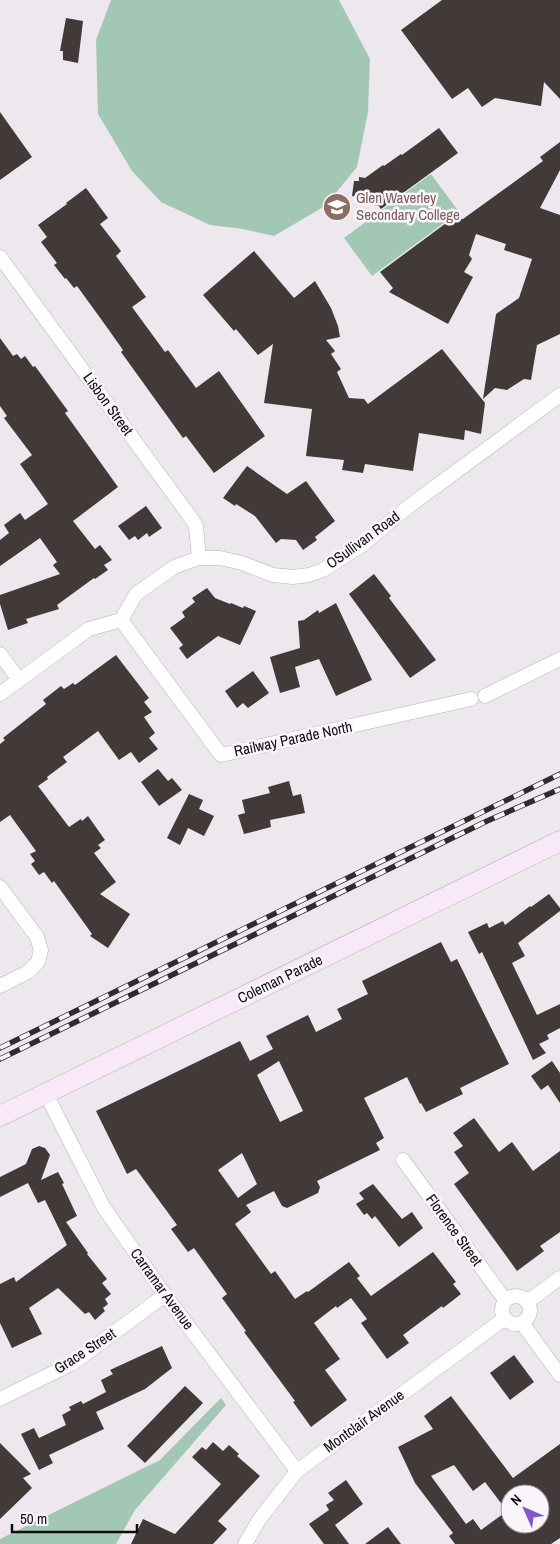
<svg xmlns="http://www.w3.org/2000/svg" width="560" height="1544" font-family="'Archivo Narrow',sans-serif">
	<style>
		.green { fill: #a3c7b5 }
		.building { fill: #423a38; fill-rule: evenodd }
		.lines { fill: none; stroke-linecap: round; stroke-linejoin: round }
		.street-casing { stroke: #b7b2b8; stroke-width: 15 }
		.secondary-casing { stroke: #b7b2b8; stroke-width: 21 }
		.street { stroke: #fff; stroke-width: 14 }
		.secondary { stroke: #f9e8f8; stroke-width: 20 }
		.rail-casing { stroke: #2f2c2f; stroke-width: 5.5 }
		.rail { stroke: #faf4fb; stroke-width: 4; stroke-dasharray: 11; stroke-linecap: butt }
		.labels { text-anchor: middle; stroke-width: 5; stroke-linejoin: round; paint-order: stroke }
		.education-label { font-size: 15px; fill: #785e54; stroke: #faf4fb; text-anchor: start }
		.street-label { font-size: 15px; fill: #0f0d0f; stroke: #faf4fb }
	</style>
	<rect width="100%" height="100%" fill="#ede7ee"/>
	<g class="green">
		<path d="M111,0H339L370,59L368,112L357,167L325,206L274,236L243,229L210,225L161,202L132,171L98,114L96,40Z"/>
		<path d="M431,174L459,212L372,276L344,238Z"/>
		<path d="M221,1398L226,1405L135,1510L116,1544H0V1539L160,1460Z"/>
	</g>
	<g class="building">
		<path d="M442,0H560V99L544,82L541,106L495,98L482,107L468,88L452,99L401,30Z"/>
		<path d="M66,18L83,21L78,63L63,60V51H60Z"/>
		<path d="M0,112L32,157L0,180Z"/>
		<path d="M439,128L458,153L381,209L378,205L376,206L370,199L352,196L354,181H359V177L365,178L383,165L384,166L401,154L402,155Z"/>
		<path d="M560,142V170L540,208L560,215V334L537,345L531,380L524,379L507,390L495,388L483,399L496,314L519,298L532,259L504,250L506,244L476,234L469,255L472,259L464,272L473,277L448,324L389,292L393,288L380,272L453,218L463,219L543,161L540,157Z"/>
		<path d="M86,188L108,218L100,224L121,251L116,256L146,297L132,307L165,352L168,350L196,388L219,371L265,436L214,473L186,436L183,438L121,352L123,350L106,326L77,286L74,288L66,278L65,279L54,265L57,263L41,242L47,237L38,225L67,204L66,203Z"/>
		<path d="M254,251L294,298L315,281L331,308L338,326L340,337L326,340L335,351L331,354L341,369L337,372L349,398L364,399L368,404L442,349L485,403L481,434L465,430L464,440L419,433L413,471L365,464L363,473L342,470L344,460L306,456L312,409L264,403L273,344L258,355L236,329L234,331L203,295Z"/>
		<path d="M0,338L13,356L17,354L21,359L25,356L33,367L35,366L68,411L65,413L118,487L73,521L95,549L100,545L112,560L104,565L108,570L95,579L94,578L57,605L59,609L26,619L28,623L8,630L0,604V595L60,574L53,565L57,562L40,538L0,566V540L9,533L4,525L20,513L25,520L48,504L20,464L32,455L4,418L7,416L0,406Z"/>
		<path d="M247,466L287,494L306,481L335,521L315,537L317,540L303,550L296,540L281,539L276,543L255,516L236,504L235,506L223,498Z"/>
		<path d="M146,506L162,528L149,537L147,533L138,540L135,536L129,540L118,526Z"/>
		<path d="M374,574L391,596L389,598L436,660L410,678L349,594Z"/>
		<path d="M207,588L215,598L230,604L231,603L243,608L244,606L256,611L240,645L218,636L187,659L179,648L183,645L170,628L185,617L182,612L195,602L192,598Z"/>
		<path d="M336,603L372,680L336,696L319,659L295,667L300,687L280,693L270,657L300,648L298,621L304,620L318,610L319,613Z"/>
		<path d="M116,655L149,698L144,702L152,712L144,717L155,733L149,738L158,749L139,763L131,752L119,760L98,731L63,757L67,762L47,777L48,779L38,786L69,827L81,819L82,821L88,816L105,840L98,845L101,848L94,853L116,882L100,894L130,914L108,948L90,936L92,934L54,881L52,883L44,872L39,875L31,864L35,861L30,854L36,851L10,815L0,822V744L5,740L3,738L46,704L43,700L61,686L64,689L73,683L75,685Z"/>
		<path d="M253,671L269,693L248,708L243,703L237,708L225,691Z"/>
		<path d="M158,769L168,781L172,778L182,790L159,806L141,782Z"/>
		<path d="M289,781L293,796L301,794L305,813L270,820L271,827L244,834L238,815L245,813L242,800L270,793L268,787Z"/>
		<path d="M189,794L203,800L199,809L214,816L204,836L188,828L180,845L167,838Z"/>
		<path d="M549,894L560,908V911L518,943L525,956L512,963L537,1015L560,1004V1028L547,1035L549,1039L539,1044L546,1053L533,1060L482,952L479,954L468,932L487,923L489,928L503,921L505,925L530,906L531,907Z"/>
		<path d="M441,942L451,962L457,959L509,1064L460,1088L463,1094L426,1112L421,1103L420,1104L407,1077L364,1098L384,1138L376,1143L380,1150L317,1181L320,1187L318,1193L287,1208L282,1206L274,1191L246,1205L251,1212L235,1224L271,1274L275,1271L295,1299L307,1291L308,1292L349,1262L360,1276L357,1278L371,1296L433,1252L456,1282L453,1284L461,1294L443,1308L442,1306L403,1335L409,1343L387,1359L361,1323L367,1319L351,1298L337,1308L336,1306L314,1323L340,1359L325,1370L347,1400L311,1427L293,1402L295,1401L244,1332L246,1331L222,1298L227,1294L194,1248L188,1252L171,1229L177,1225L136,1169L127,1174L96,1111L240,1041L250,1061L273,1049L266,1036L308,1015L316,1032L342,1019L337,1009L368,994L362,981ZM279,1061L303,1111L280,1122L257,1075ZM242,1153L257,1184L238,1198L218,1170Z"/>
		<path d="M552,1061L560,1073V1103L548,1085L541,1090L531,1076Z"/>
		<path d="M474,1118L499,1152L512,1142L533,1171L560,1151V1232L540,1246L544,1251L517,1271L454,1184L469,1173L454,1152L463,1146L453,1133Z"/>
		<path d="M39,1146L45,1148L50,1155L41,1180L58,1172L64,1183L62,1184L77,1216L66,1222L88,1253L87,1254L107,1279L102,1283L111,1294L105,1299L108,1304L103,1308L105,1311L95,1320L89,1312L85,1314L58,1288L29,1308L42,1334L12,1348L0,1323V1284L14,1277L16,1282L67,1245L45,1200L38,1203L28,1183L0,1197V1177L26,1164L32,1149Z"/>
		<path d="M373,1184L402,1219L412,1212L423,1228L399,1247L375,1216L372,1219L367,1213L364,1215L356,1204L364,1199L359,1193Z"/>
		<path d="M162,1346L172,1368L145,1389L96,1412L104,1429L49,1455L53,1463L39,1470L21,1434L34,1428L39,1438L66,1425L62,1415L71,1410L69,1407L81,1401L83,1404L106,1392L101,1380L113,1374L110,1370Z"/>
		<path d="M514,1355L534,1382L510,1400L490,1373Z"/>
		<path d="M185,1386L203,1403L145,1463L127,1446Z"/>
		<path d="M451,1396L513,1478L560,1444V1538L551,1544H455L449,1536L453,1533L415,1483L398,1447L433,1429L424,1416ZM454,1465L473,1491L485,1482L507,1511L481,1530L473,1519L466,1524L431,1476ZM510,1494H540V1524H510Z"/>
		<path d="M213,1442L223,1451L229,1445L239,1454L237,1456L260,1476L218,1521L227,1529L213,1544H131L143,1519L175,1534L221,1484L192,1457L202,1447L206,1450Z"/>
		<path d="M0,1443L31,1474L23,1478L32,1488L0,1519Z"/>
		<path d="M346,1480L363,1504L335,1525L349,1544H324L309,1524L329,1510L326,1505L334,1500L328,1493Z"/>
		<path d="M388,1527L401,1544H365Z"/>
	</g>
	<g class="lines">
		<defs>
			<g id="street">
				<path d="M0,257L191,518L196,526L199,558"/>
				<path d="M121,620L221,755L471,699"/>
				<path d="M0,654L19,680"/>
				<path d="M0,694L89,629L121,620L136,594L174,567L199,558H220L242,563L273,575L293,577L309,575L323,570L362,545L408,507L560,395"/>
				<path d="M485,696L560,659"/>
				<path d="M0,887L37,937L41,950L38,962L28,972L0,986"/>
				<path d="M46,1094L104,1208L165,1295L297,1471"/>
				<path d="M403,1160L505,1300"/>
				<circle cx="516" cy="1310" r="14"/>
				<path d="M527,1302L560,1278"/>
				<path d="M522,1323L560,1375"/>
				<path d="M0,1399L73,1363L165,1295"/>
				<path d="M245,1544L259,1520L297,1471L504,1319"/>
			</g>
			<path id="secondary" d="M0,1116L560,841"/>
		</defs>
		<use href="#street" class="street-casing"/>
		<use href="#secondary" class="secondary-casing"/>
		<use href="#street" class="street"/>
		<use href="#secondary" class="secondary"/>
		<defs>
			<g id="rail">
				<path d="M0,1048L560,774"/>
				<path d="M0,1059L487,821L560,789"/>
			</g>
		</defs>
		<use href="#rail" class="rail-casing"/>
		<use href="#rail" class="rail"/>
	</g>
	<defs>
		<symbol id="school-disc" viewBox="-11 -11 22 22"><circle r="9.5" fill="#8d6e63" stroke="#faf4fb"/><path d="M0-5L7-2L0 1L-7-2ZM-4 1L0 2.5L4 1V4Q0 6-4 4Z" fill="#fff"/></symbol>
	</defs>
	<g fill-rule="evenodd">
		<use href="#school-disc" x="321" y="191" width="32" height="32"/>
	</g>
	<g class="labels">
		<g class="education-label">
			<text x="356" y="203">Glen Waverley<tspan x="356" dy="17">Secondary College</tspan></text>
		</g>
		<g class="street-label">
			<text transform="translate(108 404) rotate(54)" y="5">Lisbon Street</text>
			<text transform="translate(363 540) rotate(-36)" y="5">OSullivan Road</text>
			<text transform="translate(293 739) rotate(-12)" y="5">Railway Parade North</text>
			<text transform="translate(280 979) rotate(-26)" y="5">Coleman Parade</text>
			<text transform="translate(454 1230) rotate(54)" y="5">Florence Street</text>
			<text transform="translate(162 1289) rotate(54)" y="5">Carramar Avenue</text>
			<text transform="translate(85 1351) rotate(-33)" y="5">Grace Street</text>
			<text transform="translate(364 1421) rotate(-36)" y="5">Montclair Avenue</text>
		</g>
	</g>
	<g transform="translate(525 1509) rotate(315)"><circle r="24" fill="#faf4fb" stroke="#9c989d"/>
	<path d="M0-4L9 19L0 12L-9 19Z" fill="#8555cd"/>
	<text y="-8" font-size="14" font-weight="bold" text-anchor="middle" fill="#0f0d0f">N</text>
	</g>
	<path d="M12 1524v8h125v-8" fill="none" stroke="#0f0d0f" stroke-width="2.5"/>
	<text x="20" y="1524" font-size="15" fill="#0f0d0f" stroke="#faf4fb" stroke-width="4" paint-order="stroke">50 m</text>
</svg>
